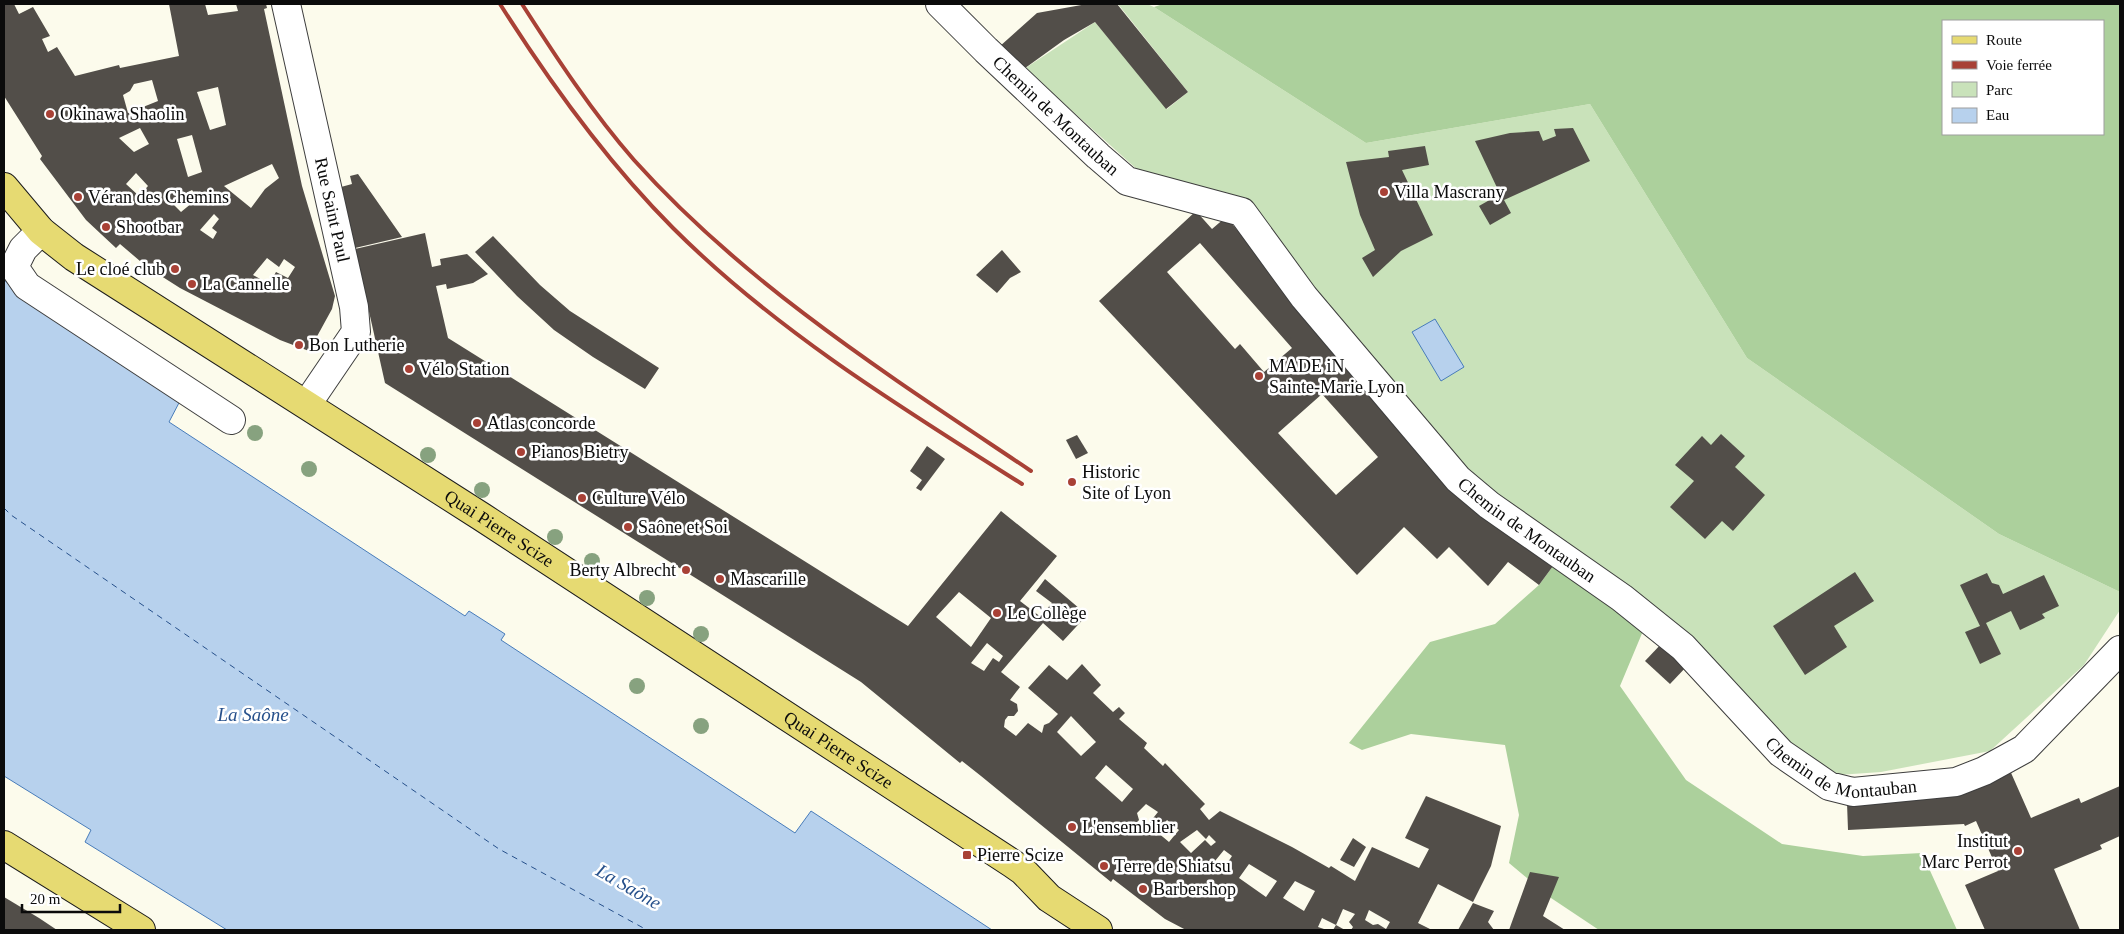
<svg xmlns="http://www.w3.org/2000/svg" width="2124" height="934" font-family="Georgia,serif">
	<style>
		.green { fill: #c9e2ba }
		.forest { fill: #acd09c; fill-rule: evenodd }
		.water { fill: #b7d1ed; stroke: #487cba }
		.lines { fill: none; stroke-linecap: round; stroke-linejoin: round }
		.ferry { stroke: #26508b; stroke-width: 1; stroke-dasharray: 6 5; stroke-linecap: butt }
		.building { fill: #524e49; fill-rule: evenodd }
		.minor-casing { stroke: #3e3e3e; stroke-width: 30 }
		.major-casing { stroke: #1c1c1c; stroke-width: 30 }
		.minor { stroke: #fff; stroke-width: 28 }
		.major { stroke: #e6da72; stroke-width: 28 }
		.rail { stroke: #a84136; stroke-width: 4 }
		.tree { fill: #87a27f }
		.poi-dot { fill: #a84136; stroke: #fff; stroke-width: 2 }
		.labels { text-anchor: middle; stroke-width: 5; stroke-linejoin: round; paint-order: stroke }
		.poi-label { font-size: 18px; fill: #0b0b0b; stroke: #fff; text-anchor: start }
		.street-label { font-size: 18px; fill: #0b0b0b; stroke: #fff }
		.water-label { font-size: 19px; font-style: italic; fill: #26508b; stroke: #fff }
	</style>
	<rect width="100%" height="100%" fill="#fcfbec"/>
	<path class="green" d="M1118,4H1147L1154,7L1366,143L1590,104L1747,358L1999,534L2120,592V610L2084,665L1990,751L1881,772L1838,775L1797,753L1485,490L1300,274L1255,213L1140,172L1050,91L1021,71L1095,22L1167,109L1188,92Z"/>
	<g class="forest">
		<path d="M1163,4H2120V592L1999,534L1747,358L1590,104L1366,143L1154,7ZM1943,21H2103V134H1943Z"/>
		<path d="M1556,562L1643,631L1620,686L1686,780L1782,844L1863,856L1922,853L1957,930H1599L1551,898L1509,863L1519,815L1505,745L1411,734L1362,750L1349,743L1430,642L1495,624L1539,585Z"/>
	</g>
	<g class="water">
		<path d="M4,280L29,300L181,399L169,422L465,616L469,611L505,634L501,640L795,833L811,811L992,930H227L85,842L91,830L4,776Z"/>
		<path d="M1435,319L1464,367L1441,381L1412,332Z"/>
	</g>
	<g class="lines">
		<path class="ferry" d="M4,508L11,515L499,849L647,930"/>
	</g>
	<g class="building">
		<path d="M4,4H14L19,14L33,7L50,36L42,39L48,52L57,47L75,76L119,65L120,68L179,56L169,4H205L208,15L238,11L236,4H266L267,8L264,9L302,186L335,296L332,309L309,351L280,340L180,288L147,267L120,244L116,248L86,220L40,159L42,156L4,96ZM152,80L158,101L128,113L123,95L130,91L134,84ZM218,87L226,125L210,130L197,92ZM140,128L149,144L134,152L119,138ZM192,135L202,172L188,177L177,139ZM272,164L279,178L265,189L251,208L224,186ZM136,173L148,186L139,196L126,184ZM192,190L198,198L181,212L173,204L177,198ZM214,214L219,219L212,228L217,232L213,239L200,230ZM267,258L279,267L284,259L295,267L288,278L276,272L269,284L253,275Z"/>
		<path d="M1087,4H1117L1188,92L1166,109L1095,22L1064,40L1021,71L999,47L1037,13Z"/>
		<path d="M1573,128L1590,161L1504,200L1511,213L1490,225L1479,206L1500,194L1475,141L1510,133L1539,131L1543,141L1556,136L1554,129Z"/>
		<path d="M1425,146L1429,165L1402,170L1433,235L1401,251L1373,277L1362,258L1375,250L1360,215L1346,162L1389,157L1388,151Z"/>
		<path d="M358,174L402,237L355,248L341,187L352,184L350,176Z"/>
		<path d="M1196,211L1212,229L1226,217L1296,298L1556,562L1539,585L1508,562L1488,586L1449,547L1437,559L1404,527L1357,575L1099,301ZM1200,243L1292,348L1264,372L1240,344L1235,349L1167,272ZM1322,394L1378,457L1336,495L1278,433Z"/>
		<path d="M425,233L432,267L441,265L440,259L467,254L488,274L473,283L447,289L446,284L436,286L448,338L908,626L1001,511L1057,556L1020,601L1046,621L1050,615L1045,611L1052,603L1036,591L1045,579L1087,615L1063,641L1043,623L1001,672L1020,687L1010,700L1017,704L1018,711L1014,716H1008L1005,720L1004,727L1016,736L1028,723L1042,733L1044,725L1049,723L1058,714L1028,688L1049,665L1067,680L1082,664L1101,685L1093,693L1113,712L1119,707L1125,713L1119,719L1147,743L1144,748L1163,766L1165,763L1205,804L1200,809L1209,820L1220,811L1292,847L1329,868L1331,866L1355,881L1372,847L1419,868L1429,849L1405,838L1426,796L1501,826L1491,866L1473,902L1438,884L1418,923L1432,930H1351L1353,927L1349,922L1355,914L1343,909L1336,925L1322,918L1318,927L1327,930H1186L1165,919L1113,879L1111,882L981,776L962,761L960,763L861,682L385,383L355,249ZM959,592L991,618L971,647L936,617ZM987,643L1003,656L999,662L993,658L984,671L971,663ZM1071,716L1096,742L1081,756L1057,732ZM1106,765L1133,789L1122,802L1095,778ZM1146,804L1158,812L1142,832L1134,826L1139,820L1137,813ZM1167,820L1179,830L1169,842L1157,832ZM1197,830L1206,839L1209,835L1216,842L1211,846L1205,840L1191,853L1180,842ZM1224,850L1232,856L1224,868L1215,861ZM1249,864L1277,881L1266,897L1239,878ZM1295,881L1315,891L1304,911L1283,898ZM1369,910L1390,922L1386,929L1378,924L1373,925L1365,920Z"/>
		<path d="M493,236L540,285L570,311L659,368L645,389L593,357L554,330L517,296L475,252Z"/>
		<path d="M1002,250L1021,272L1010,278L997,293L976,275Z"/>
		<path d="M1721,434L1745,456L1735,467L1765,495L1733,531L1722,521L1705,539L1670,507L1694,481L1675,465L1702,436L1711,445Z"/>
		<path d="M1077,435L1088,453L1076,459L1066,440Z"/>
		<path d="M927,446L945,459L921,491L916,488L922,480L910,471Z"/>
		<path d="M1855,572L1874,601L1834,626L1847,647L1805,675L1773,626Z"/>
		<path d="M1987,573L1992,583L1999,585L2003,594L2044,575L2059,606L2042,614L2045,618L2020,630L2011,611L1986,623L2001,654L1980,664L1965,632L1980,626L1960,585Z"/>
		<path d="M1663,642L1688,665L1670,684L1645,661Z"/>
		<path d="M2008,766L2031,818L2079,798L2081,803L2120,786V836L2100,845L2102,849L2054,869L2080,930H1985L1965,885L1998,871L1976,821L1965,826L1964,824L1848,830L1847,803L1910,801L1953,795Z"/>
		<path d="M1353,838L1366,847L1354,867L1340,860Z"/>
		<path d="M1530,872L1559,877L1543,916L1565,930H1509Z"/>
		<path d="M4,897L39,918L57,930H4Z"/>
		<path d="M1473,903L1494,911L1488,922L1494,930H1458Z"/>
		<path d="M1336,925L1345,930H1333Z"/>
	</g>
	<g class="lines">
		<defs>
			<g id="minor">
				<path id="s1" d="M286,4L354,307L356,332L307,404"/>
				<path id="s2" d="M940,4L986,50L1098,156L1127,181L1242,212L1304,297L1458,479L1489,505L1622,598L1683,647L1781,753L1829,786L1853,792L1956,782L1984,771L2024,749L2120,650"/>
				<path d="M41,231L23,249L14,267L27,286L231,420"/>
			</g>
			<g id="major">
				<path id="s3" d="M4,187L41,231L74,257L482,517L1013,864L1023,871L1049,898L1098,930"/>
				<path d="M4,845L141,930"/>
			</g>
		</defs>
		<use href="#minor" class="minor-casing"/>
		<use href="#major" class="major-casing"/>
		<use href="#minor" class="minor"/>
		<use href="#major" class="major"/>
		<g class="rail">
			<path d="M500,4C550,83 606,161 673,228C775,330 900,407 1022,484"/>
			<path d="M522,4C556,57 592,112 634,160C747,286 891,377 1031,471"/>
		</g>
	</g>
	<g class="tree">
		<circle cx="255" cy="433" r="8"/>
		<circle cx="428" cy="455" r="8"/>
		<circle cx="309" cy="469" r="8"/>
		<circle cx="482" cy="490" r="8"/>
		<circle cx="555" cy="537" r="8"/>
		<circle cx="592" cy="561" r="8"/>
		<circle cx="647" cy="598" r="8"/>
		<circle cx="701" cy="634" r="8"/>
		<circle cx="637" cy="686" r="8"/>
		<circle cx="701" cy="726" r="8"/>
	</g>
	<g class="poi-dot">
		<circle cx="50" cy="114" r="5"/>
		<circle cx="1384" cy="192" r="5"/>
		<circle cx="78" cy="197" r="5"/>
		<circle cx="106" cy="227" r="5"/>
		<circle cx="175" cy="269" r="5"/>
		<circle cx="192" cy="284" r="5"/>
		<circle cx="299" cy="345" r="5"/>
		<circle cx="409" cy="369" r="5"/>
		<circle cx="1259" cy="376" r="5"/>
		<circle cx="477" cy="423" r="5"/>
		<circle cx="521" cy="452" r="5"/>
		<circle cx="1072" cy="482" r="5"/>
		<circle cx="582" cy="498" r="5"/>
		<circle cx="628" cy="527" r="5"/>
		<circle cx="686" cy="570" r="5"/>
		<circle cx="720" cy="579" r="5"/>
		<circle cx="997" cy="613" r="5"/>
		<circle cx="1072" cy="827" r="5"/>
		<circle cx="2018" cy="851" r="5"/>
		<rect x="962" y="850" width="10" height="10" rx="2.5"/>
		<circle cx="1104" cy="866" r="5"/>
		<circle cx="1143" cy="889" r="5"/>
	</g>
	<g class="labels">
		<g class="poi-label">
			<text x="60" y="120">Okinawa Shaolin</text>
			<text x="1394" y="198">Villa Mascrany</text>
			<text x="88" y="203">Véran des Chemins</text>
			<text x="116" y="233">Shootbar</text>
			<text x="165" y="275" text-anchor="end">Le cloé club</text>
			<text x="202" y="290">La Cannelle</text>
			<text x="309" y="351">Bon Lutherie</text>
			<text x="1269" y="372">MADE iN<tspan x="1269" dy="21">Sainte-Marie Lyon</tspan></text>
			<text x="419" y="375">Vélo Station</text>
			<text x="487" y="429">Atlas concorde</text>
			<text x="531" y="458">Pianos Bietry</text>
			<text x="1082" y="478">Historic<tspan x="1082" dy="21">Site of Lyon</tspan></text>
			<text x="592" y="504">Culture Vélo</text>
			<text x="638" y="533">Saône et Soi</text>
			<text x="676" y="576" text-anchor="end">Berty Albrecht</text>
			<text x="730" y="585">Mascarille</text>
			<text x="1007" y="619">Le Collège</text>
			<text x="1082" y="833">L'ensemblier</text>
			<text x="2008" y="847" text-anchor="end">Institut<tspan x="2008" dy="21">Marc Perrot</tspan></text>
			<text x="977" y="861">Pierre Scize</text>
			<text x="1114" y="872">Terre de Shiatsu</text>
			<text x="1153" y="895">Barbershop</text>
		</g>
		<g class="street-label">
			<text dy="6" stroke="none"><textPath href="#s2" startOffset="161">Chemin de Montauban</textPath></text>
			<text dy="6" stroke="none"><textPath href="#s1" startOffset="211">Rue Saint Paul</textPath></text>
			<text dy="6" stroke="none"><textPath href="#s3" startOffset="604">Quai Pierre Scize</textPath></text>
			<text dy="6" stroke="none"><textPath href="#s2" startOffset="806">Chemin de Montauban</textPath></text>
			<text dy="6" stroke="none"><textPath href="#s3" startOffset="1009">Quai Pierre Scize</textPath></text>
			<text dy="6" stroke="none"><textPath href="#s2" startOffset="1210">Chemin de Montauban</textPath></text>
		</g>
		<g class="water-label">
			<text x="253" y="721">La Saône</text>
			<text transform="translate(629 886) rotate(30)" y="7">La Saône</text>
		</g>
	</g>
	<rect width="2124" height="934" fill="none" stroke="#0b0b0b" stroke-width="10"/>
	<rect x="1942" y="20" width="162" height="115" fill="#ffffff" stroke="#9d9d9d"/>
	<rect x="1952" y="36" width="25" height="8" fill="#e6da72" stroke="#9d9d9d"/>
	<text x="1986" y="45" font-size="15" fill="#0b0b0b">Route</text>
	<rect x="1952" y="61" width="25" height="8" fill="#a84136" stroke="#9d9d9d"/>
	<text x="1986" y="70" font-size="15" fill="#0b0b0b">Voie ferrée</text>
	<rect x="1952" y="82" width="25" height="15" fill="#c9e2ba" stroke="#9d9d9d"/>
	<text x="1986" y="95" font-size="15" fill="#0b0b0b">Parc</text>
	<rect x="1952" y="108" width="25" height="15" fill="#b7d1ed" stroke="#9d9d9d"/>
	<text x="1986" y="120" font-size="15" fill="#0b0b0b">Eau</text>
	<path d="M22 904v8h98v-8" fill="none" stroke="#0b0b0b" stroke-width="2.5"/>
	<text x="30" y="904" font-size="15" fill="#0b0b0b" stroke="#ffffff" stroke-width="4" paint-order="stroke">20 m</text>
</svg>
